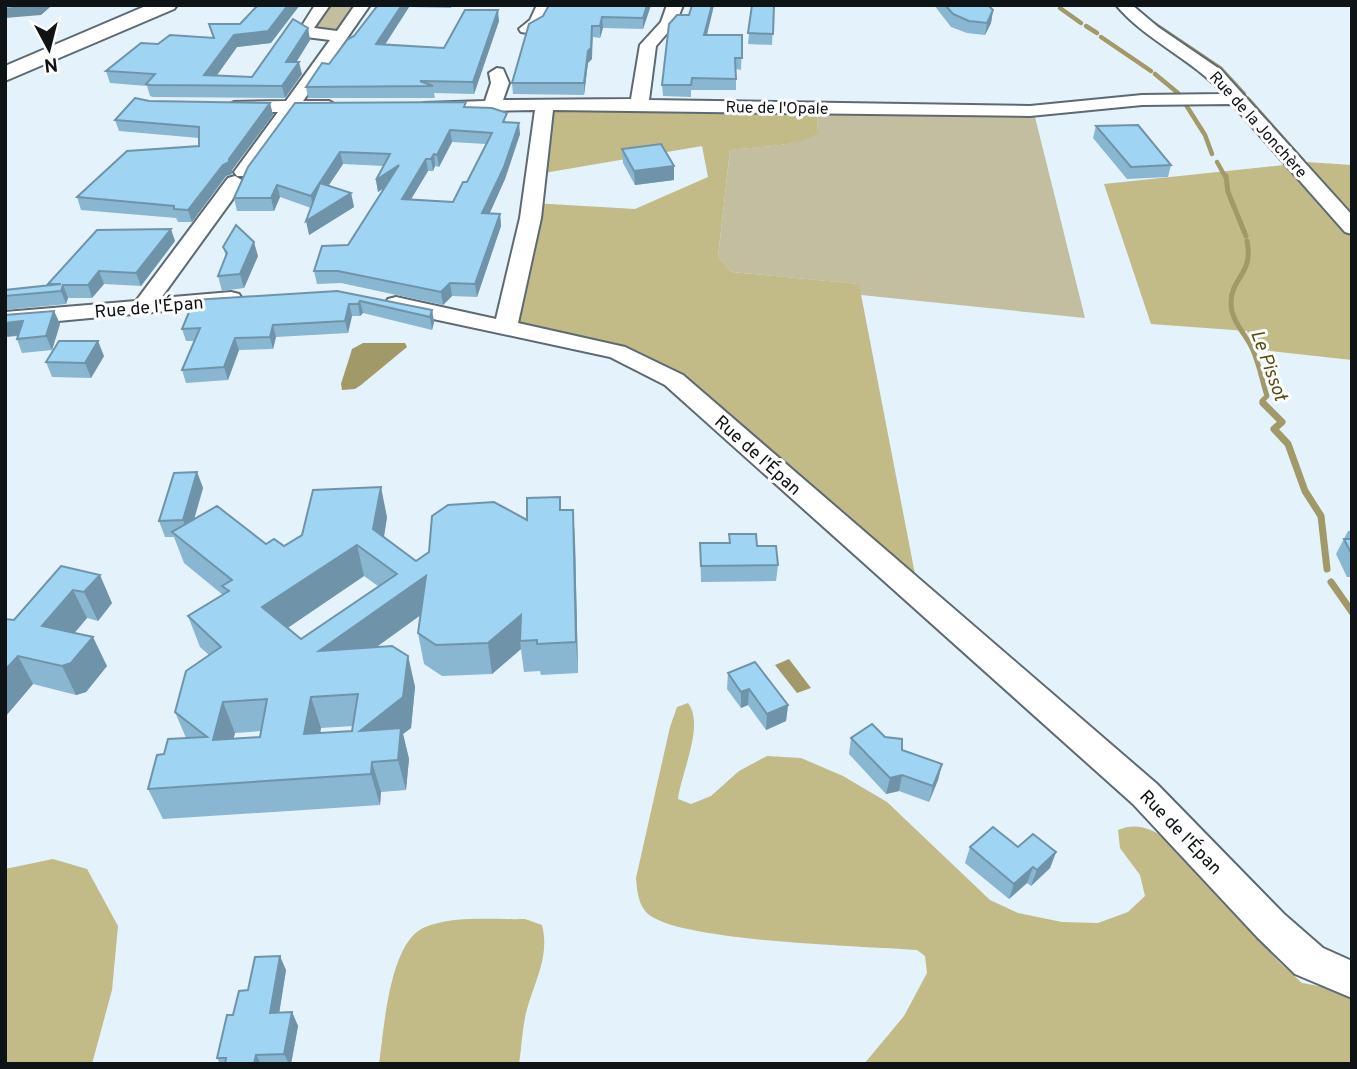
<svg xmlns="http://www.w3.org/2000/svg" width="1357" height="1069" font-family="Overpass,sans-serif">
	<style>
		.green { fill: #c2be9f }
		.forest { fill: #c2ba87 }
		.water { fill: #a19a68 }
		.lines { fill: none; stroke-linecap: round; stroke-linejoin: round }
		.stream-far2 { stroke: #a19a68; stroke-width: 4.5 }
		.stream-far1 { stroke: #a19a68; stroke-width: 5 }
		.stream { stroke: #a19a68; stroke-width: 7 }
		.minor-casing { stroke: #5d6a71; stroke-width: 4 }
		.trunk-casing { stroke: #5d6a71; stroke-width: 4 }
		.minor { fill: #fff; fill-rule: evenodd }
		.trunk { fill: #fff; fill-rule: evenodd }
		.wall { fill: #89b6d0; fill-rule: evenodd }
		.shaded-wall { fill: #6f94a9 }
		.building { fill: #9fd4f2; stroke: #6f94a9; stroke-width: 2; fill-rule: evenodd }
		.labels { text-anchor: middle; stroke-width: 6; stroke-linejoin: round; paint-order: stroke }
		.far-street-label { font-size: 16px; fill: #0e1316; stroke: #fdfdfd }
		.street-label { font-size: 18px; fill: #0e1316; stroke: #fdfdfd }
		.water-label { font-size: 19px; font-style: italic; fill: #574e10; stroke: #fdfdfd }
	</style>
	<rect width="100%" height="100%" fill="#e4f2fb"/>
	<g class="green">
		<path d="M331,5H356L336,30L316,29L315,26Z"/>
		<path d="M817,113L1035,117L1085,318L861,295L858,284L732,272L718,257L730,150C751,147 805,147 818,131Z"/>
	</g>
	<g class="forest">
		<path d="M544,105L817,108L818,132C805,147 751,147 730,150L718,257L732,272L859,284L919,595L637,361L505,328L533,203L635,209L708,177L702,146L538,174Z"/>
		<path d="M1306,162L1352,165V215Z"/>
		<path d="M1294,164L1352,228V360L1253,349L1247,331L1151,324L1104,184Z"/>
		<path d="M688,703C705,725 681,773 678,799L691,804L711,796L739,771L767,756L801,758L843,776L887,802L990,900L1018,913L1062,922L1098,923L1128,912L1145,896L1140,875L1120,848L1118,830C1137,822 1152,829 1168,840L1278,961L1302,983L1352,992V1064H864L904,1016L927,973L925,956L917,950C868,946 676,942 647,913C638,904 637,890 636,878L670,727L677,707Z"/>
		<path d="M53,859L87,869L118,926L112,990L92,1064H5V869Z"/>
		<path d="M525,919L542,925C550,955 535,981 527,1009C522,1027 522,1046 519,1064H379C384,1030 389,944 423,928C453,915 493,920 525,919Z"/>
	</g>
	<g class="water">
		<path d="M363,343H405L407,347L361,385L355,389L342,390L341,384L352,349Z"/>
		<path d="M789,659L811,688L797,693L775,665Z"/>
	</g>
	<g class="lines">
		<g class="stream-far2">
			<path d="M1060,8L1081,23"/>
			<path d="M1153,23L1220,68L1244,94"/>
			<path d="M1086,26L1097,33"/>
			<path d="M1101,37L1151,71"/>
			<path d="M1155,74L1178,93"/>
			<path d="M1248,99L1303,161"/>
			<path d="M1186,105L1205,135L1212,154"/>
			<path d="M1217,162L1226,178"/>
		</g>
		<g class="stream-far1">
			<path d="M1226,176L1228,192L1246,236"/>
			<path d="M1247,241C1254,274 1231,277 1231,303C1231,321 1245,333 1252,348C1259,363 1262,380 1267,396L1262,401L1264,405"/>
		</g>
		<g class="stream">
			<path d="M1263,403L1282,422L1274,429L1288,444L1305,491L1321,516L1327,569"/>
			<path d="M1331,582L1352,612"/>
		</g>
		<defs>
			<g id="minor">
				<path d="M315,5H330L314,28L337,31L355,5H370L303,101H329L338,106L329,111L296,112L251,176H237L234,172L278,112H234L225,107L234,102L286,101L330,40L306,37L298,32Z"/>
				<path d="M537,5H553C546,20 540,36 521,32L519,29L530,20Z"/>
				<path d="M667,5H683L676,23L656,46L649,100L1030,106L1142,95L1223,94C1193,59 1146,41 1116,5H1132L1158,27L1221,70L1352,215V234L1345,232L1232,104L1142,105L1030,116L553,110L541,218L518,323L625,347L683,375L1157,784L1284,914L1323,948L1352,961V998L1295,974L1258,938L1133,804L665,385L610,357L396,311L388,309L385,304L388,299L396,297L496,319L520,218L535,110L430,112L421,107L424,103L485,101L491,83L489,73L497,68L503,69L509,83L503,100L631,99L640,45L661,22Z"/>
				<path d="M235,176L245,182L161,298L231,292L239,294L242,299L239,304L5,326V312L136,301L228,178Z"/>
			</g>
			<path id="trunk" d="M148,5H177L174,9L5,81V66Z"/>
		</defs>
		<use href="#minor" class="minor-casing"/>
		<use href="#trunk" class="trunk-casing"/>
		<use href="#minor" class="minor"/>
		<use href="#trunk" class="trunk"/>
	</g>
	<g class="wall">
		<path d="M5,5H67L64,7H50L41,15Z"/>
		<path d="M378,5H452L451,8L409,7L385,45L444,48L499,21L474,94L434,93L435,98H308L306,87L329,64L354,36Z"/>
		<path d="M651,5L643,29L603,28L600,38L593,37L592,59L588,63L584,95L513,94L512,83L543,16Z"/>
		<path d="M692,5H714L707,35H742L741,70L736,69V90H691V97L663,96L662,85L689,15Z"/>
		<path d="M725,5H774L772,45L748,44L752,6Z"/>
		<path d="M934,5H988L993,10L991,23L985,35L967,33L951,27Z"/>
		<path d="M209,24H240L271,43L237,47L216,76L252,77L308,28L310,40L296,62L302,74L285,98L153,97L150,96L147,86L110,83L106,71L158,44L213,38Z"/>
		<path d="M149,101L270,103L273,115L232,170V174L226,176L192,222H178L176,218L81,210L77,197L199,146V138L119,131L115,120Z"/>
		<path d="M467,107L508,122L520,134L505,179L489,214H500L501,226L477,297L452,296L443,305L341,283L317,284L314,271L348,245L385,187L378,192L376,180L384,166L343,164L328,186L351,193L354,207L309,235L311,208L280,197L274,211H237L234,198L248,167ZM452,142L486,144L467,182L453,202L411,199L428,171H433L435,166L439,167Z"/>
		<path d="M1096,126L1171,165L1168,177L1127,179L1093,138Z"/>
		<path d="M622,149L674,166V180L635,185L623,163Z"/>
		<path d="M175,241L141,286L104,284L92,298H68L66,304L5,310V290L48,286V284Z"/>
		<path d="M223,247L258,256L244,288L222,291L218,276L226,256Z"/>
		<path d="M337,291L432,310L434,322L432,330L363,313L360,316H352L348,333L276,337L273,349L239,350L228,380L186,383L182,370L194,341H186L182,329Z"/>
		<path d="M54,311L60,324L52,350L22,353L17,339L18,336L5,337Z"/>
		<path d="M104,356L91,378L52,377L46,362Z"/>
		<path d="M197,472L203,488L194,520L266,544L284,546L387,517L384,537L416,561L527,520L561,510L575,541L578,673L541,675L540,671L524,672L521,649L492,674L442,676L424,664L418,633L420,615L376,647L408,656L415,687L411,728L403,734L409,759L406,790L381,792L380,805L163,819L148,789L164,754L186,738L175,712L209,655L200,647L188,616L223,595L184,563L174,537H165L159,521ZM364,576L378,586L301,639L288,627ZM353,726L352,731L320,733L321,728ZM261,731L260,737L233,739L235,733Z"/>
		<path d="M1348,531H1352V577H1347L1336,554Z"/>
		<path d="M729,534L757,546L778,565L776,581L701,582L700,543H729Z"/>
		<path d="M61,566L112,603L98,621L87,618L74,633L107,666L86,692L76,695L33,684L5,717L14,620Z"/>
		<path d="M728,673L788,705L786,721L766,730L748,705L741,708L727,689Z"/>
		<path d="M885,737L902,750L942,764L938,780L929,802L899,791L886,794L849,754L851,738Z"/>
		<path d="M970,847H1018L1056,852L1050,868L1031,886L1027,883L1009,899L965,863Z"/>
		<path d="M286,970L279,1013L292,1012L298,1026L291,1064H220L217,1058L248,990Z"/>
	</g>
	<g class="shaded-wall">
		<path d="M38,5H49L50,7L41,15L5,18V9Z"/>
		<path d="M288,5H300L271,43L237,47L210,85L204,75L234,35Z"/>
		<path d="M402,5H409V7L378,55L376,44Z"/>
		<path d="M647,5H651L643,29V18Z"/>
		<path d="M712,5H714L704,46V35Z"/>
		<path d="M498,10L499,21L474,94L473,82Z"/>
		<path d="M993,10L991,23L985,35L987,23Z"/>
		<path d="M602,17L603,28L600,38V26Z"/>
		<path d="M592,26V59L588,63L584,95V83Z"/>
		<path d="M308,28L310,40L289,74L286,62Z"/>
		<path d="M299,62L302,74L285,98L282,86Z"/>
		<path d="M270,103L273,115L232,170V174L226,176L192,222L188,210L223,165L229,159Z"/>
		<path d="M519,123L520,134L505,179L484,226L482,213Z"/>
		<path d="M450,130L452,142L439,167L437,155Z"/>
		<path d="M340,152L343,164L313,209L311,196Z"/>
		<path d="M434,154L435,166L433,171L431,159Z"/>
		<path d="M426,159L428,171L404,211L402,199Z"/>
		<path d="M399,165L401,177L378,192L376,180Z"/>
		<path d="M674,166V180L635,185L634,171Z"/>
		<path d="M277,185L280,197L274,211L271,198Z"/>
		<path d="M351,193L354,207L309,235L306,221Z"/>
		<path d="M500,214L501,226L477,297L475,284Z"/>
		<path d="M171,229L175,241L141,286L136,273Z"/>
		<path d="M254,242L258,256L244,288L240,274Z"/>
		<path d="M99,271L104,284L92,298L88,285Z"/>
		<path d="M450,283L452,296L443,305L441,292Z"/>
		<path d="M63,285L68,298L66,304L61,291Z"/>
		<path d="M360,301L363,313L360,316L358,304Z"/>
		<path d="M349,304L352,316L348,333L345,321Z"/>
		<path d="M432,310L434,322L432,330L430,317Z"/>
		<path d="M54,311L60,324L52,350L46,336Z"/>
		<path d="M23,321L29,334L5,337V323Z"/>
		<path d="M273,325L276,337L273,349L270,337Z"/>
		<path d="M235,338L239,350L228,380L224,367Z"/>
		<path d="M98,341L104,356L91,378L85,363Z"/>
		<path d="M197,472L203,488L189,536L183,520Z"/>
		<path d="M381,487L387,517L380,560L373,529Z"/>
		<path d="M573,510L575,541L578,673L576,642Z"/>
		<path d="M357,545L364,576L273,638L262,607Z"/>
		<path d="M100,575L112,603L98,621L84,592Z"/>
		<path d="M426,576L432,607L328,682L319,651Z"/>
		<path d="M73,590L87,618L56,655L42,626Z"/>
		<path d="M521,615L520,641L521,649L492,674L488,643Z"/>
		<path d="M93,637L107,666L86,692L76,695L62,666Z"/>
		<path d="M18,656L33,684L5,717V670Z"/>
		<path d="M408,656L415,687L411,728L403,734L409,759L406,790L398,760L360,731Z"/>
		<path d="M749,689L748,705L741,708V692Z"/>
		<path d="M311,697L321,728L315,765L304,734Z"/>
		<path d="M223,702L235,733L225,771L213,740Z"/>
		<path d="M788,705L786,721L766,730L767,714Z"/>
		<path d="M372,762L381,792L380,805L371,774Z"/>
		<path d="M942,764L938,780L929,802L933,786Z"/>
		<path d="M902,775L899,791L886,794L890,778Z"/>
		<path d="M1056,852L1050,868L1031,886L1037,870Z"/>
		<path d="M1033,867L1027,883L1009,899L1014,884Z"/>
		<path d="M280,956L286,970L277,1027L270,1013Z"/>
		<path d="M292,1012L298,1026L291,1064H289L284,1054Z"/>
		<path d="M256,1055L261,1064H254Z"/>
	</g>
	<g class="building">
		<path d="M5,5H38L5,9Z"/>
		<path d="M258,5H288L268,31L234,35L204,75L252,77L293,19L308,28L286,62H299L282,86L150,85L146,84L155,74L106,71L141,43L158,44L170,35L214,38L209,24H240Z"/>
		<path d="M378,5H402L376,44L444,48L465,10H498L473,82L420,81L433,86L306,87L322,63L329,64L348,39L354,36Z"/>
		<path d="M549,5H647L643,18L602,17L600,26H592L591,48L588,51L584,83H512L529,24L543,16Z"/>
		<path d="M692,5H712L704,35H742V58H735L736,79L692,78L691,85H662L669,24L677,15H689Z"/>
		<path d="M752,5H774L773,34L748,33Z"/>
		<path d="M945,5H988L993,10L987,23L969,21L953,14Z"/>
		<path d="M135,98L149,101L270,103L229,159V162L223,165L188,210L174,209V206L77,197L127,151L199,146V127L115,120Z"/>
		<path d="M466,102L464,107L492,108L507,113L503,122L519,123L504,167L482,213L500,214L475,284L450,283L441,292L338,271H314L322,246L348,245L399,165L376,180L390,154L340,152L311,196L277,185L271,198H234L248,167L295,103ZM450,130L492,133L467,182H463L453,202L402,199L426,159H431L434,154L437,155Z"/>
		<path d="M1138,125L1171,165L1131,167L1096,126Z"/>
		<path d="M661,144L674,166L634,171L622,149Z"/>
		<path d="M320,183L351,193L306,221Z"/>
		<path d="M236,225L254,242L240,274L218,276L227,253L223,247Z"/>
		<path d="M171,229L136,273L99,271L88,285H63L61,291L5,296V290L61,284H48L97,230Z"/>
		<path d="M337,291L432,310L430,317L360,301L358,304H349L345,321L273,325L270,337L235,338L224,367L182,370L200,328L182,329L194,300Z"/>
		<path d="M54,311L46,336L17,339L23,321L5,323V315Z"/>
		<path d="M59,341H98L85,363L46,362Z"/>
		<path d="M197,472L183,520L159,521L174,473Z"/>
		<path d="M381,487L373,529L416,561L429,552L432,516L448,505L494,502L527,520V498L560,497V510H573L576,642L537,644V640L520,641L521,615L488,643L436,645L418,633L426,576L319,651L392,646L408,656L403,697L360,731L401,728L398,760L372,762L371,774L148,789L157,755L164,754L168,739L207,737L175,712L186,671L221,647L188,616L229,591L222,586L232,580L172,532L217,506L266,544L274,539L284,546L302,535L313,490ZM357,545L397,574L301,639L262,607ZM358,694L352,731L304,734L311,697ZM267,699L260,737L213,740L223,702Z"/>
		<path d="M729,534H756L757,546H776L778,565L701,566L700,543H730Z"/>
		<path d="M1344,539H1352V555Z"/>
		<path d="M61,566L100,575L84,592L73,590L42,626L93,637L71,663L62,666L18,656L5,670V619L14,620Z"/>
		<path d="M755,662L788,705L767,714L749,689L741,692L728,673Z"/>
		<path d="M872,724L885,737L902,739V750L942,764L933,786L902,775L890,778L851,738Z"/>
		<path d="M993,827L1018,847L1033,834L1056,852L1037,870L1033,867L1014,884L970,847Z"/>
		<path d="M280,956L270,1013L292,1012L284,1054L256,1055L254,1064H225L226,1058H217L227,1015H233L239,991L248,990L255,957Z"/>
	</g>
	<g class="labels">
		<g class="far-street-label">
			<text transform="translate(777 107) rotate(1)" y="6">Rue de l'Opale</text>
			<text transform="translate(1259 124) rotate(48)" y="6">Rue de la Jonchère</text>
		</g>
		<g class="street-label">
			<text transform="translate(149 307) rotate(-5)" y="6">Rue de l'Épan</text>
			<text transform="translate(758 455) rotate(42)" y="6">Rue de l'Épan</text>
			<text transform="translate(1181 832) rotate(46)" y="6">Rue de l'Épan</text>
		</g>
		<g class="water-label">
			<text transform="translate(1270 365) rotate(70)" y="7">Le Pissot</text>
		</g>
	</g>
	<rect width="1357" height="1069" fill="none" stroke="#0e1316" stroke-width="14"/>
	<g transform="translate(49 49) rotate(173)" stroke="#fdfdfd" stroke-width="5" paint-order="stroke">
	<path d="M0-5L12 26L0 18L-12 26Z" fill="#0e1316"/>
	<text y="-10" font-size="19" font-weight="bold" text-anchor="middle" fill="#0e1316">N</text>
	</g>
</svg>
